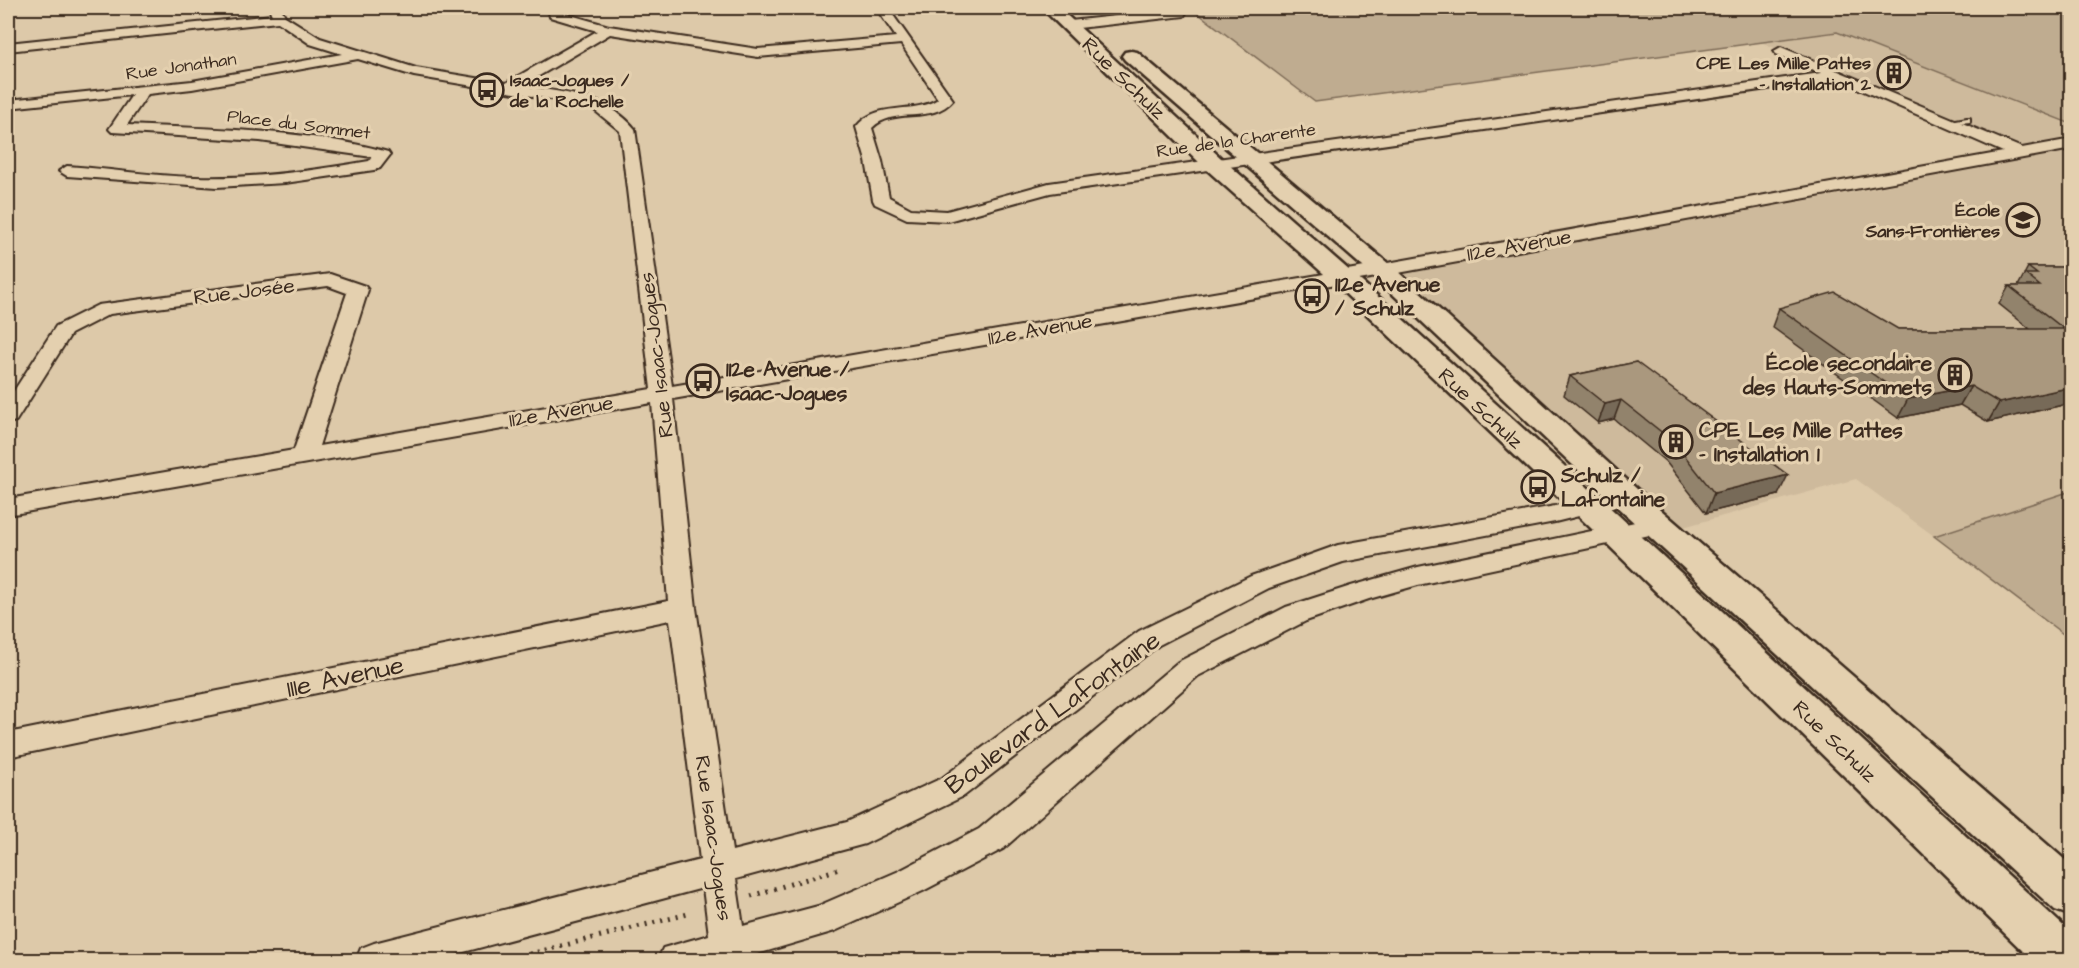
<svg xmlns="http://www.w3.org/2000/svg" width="2079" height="968" font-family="'Architects Daughter',sans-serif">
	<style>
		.built { fill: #ceba9c }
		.green { fill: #bfac90; stroke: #7d6b57; stroke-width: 1.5 }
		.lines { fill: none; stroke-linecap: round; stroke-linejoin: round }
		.lane-casing { stroke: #3b2a1e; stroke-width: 4 }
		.street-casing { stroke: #3b2a1e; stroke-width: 4 }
		.secondary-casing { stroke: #3b2a1e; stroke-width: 5 }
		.path { stroke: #3b2a1e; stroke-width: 5; stroke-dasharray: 2 6; stroke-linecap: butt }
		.lane { fill: #e4d0af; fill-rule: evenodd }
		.street { fill: #e4d0af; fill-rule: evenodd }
		.secondary { fill: #e4d0af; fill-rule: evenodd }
		.wall { fill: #92836c; stroke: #3b2a1e; stroke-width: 1.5 }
		.shaded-wall { fill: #776a58; stroke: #3b2a1e; stroke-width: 1.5 }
		.building { fill: #aa987e; stroke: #3b2a1e; stroke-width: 1.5 }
		.labels { text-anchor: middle; stroke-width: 6; stroke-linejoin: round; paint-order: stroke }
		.far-poi-label { font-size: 18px; font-weight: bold; fill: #3b2a1e; stroke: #e4d0af; text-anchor: end }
		.far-street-label { font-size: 18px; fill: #3b2a1e; stroke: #e4d0af }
		.street-label { font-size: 21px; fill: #3b2a1e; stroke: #e4d0af }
		.poi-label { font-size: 21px; font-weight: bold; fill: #3b2a1e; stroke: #e4d0af; text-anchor: start }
		.near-street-label { font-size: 26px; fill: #3b2a1e; stroke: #e4d0af }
	</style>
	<rect width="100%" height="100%" fill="#ddc9a9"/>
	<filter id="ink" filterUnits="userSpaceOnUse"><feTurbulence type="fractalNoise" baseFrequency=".0167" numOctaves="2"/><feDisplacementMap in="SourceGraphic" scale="12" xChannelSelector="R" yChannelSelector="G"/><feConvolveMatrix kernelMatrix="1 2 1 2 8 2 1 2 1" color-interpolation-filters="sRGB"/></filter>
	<g filter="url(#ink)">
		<g class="built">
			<path d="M1837,32L2071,125V144L2022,154L1761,42Z"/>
			<path d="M2071,146V491L1934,536L1856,479L1676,529L1394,274L1877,188Z"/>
		</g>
		<g class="green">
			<path d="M1191,8H2071V124L1837,32L1315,102Z"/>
			<path d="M2071,491H2072L2071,640L1934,536Z"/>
		</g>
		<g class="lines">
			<defs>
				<path id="lane" d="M1967,118H1970V122L1949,124L1945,122Z"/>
				<g id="street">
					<path d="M269,8H281L285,16L320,38L416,68L506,83L597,31L550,17L548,8H560V12L609,26L758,49L896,37L876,8H888L953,100C932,125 894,106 872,128L882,161L889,197L911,209L947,211L1049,183L1821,73L1776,54L1774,51L1781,47L2022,148L2072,139V149L1382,276L673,399L696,608L732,851L847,822L942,778L1139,631L1251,576L1338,545L1555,506L1626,489L1635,492L1638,497L1635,502L1555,522L1343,562L1269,588L1159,645L964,796L865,844L736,879L743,926L818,906L899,871L979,829L1178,662L1286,607L1351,586L1418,567L1659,517L1668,519L1672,525L1668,531L1659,533L1418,585L1369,599L1306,621L1198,676L1003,849L923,891L835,931L747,957L748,960H658L663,948L709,935L703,888L434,960H356L361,948L374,943L700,860L670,620L8,757V733L668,601L652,403L8,515V499L294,450L347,293L328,286L110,314L71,334L16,421L8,423V400L56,326L98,305L330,274L365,286L368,290L319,446L651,389L620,131L593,109L568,102L414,76L358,59L192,89L148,94L127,125C214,129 304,129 388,152L390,155L380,168L374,170L285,183L217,187L67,176L59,171L67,166C110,169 152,176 195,177C253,179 312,171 369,161L372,157L260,141L112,132L109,129L132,95L8,108V100L192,81L342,54L310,44L278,22L8,51V43L272,15ZM610,34L758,57L901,44L938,99C913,115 877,100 856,127L866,161L873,200L875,204L907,219L948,221L1050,193L1836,79L2003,152L1382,264L672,386L635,129C608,95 561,92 522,86Z"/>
					<path d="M1180,9L1186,13L1184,16L1070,29L1064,25L1070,21Z"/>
				</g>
				<g id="secondary">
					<path d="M1042,8H1059L1221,158L1351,272L1616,513L2072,934V960H2032L1592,529L1333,282L1205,168Z"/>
					<path d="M1131,51L1137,52L1396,270L1638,490L2072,866V916L2055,910L1614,504L1378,280L1125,60L1122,56L1125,52Z"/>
				</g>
			</defs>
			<use href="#lane" class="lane-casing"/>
			<use href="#street" class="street-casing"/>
			<use href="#secondary" class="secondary-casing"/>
			<g class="path">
				<path d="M751,896L839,869"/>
				<path d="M506,960L692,913"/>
			</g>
			<use href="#lane" class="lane"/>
			<use href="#street" class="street"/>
			<use href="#secondary" class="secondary"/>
		</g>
		<g class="wall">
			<path d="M2028,267H2072V403L1988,422L1960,405L1898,418L1772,327L1779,308L1898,329H2030L1999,304L2009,286H2018Z"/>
			<path d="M1636,362L1778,495L1706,513L1666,462L1614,419L1598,423L1564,395L1570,376Z"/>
		</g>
		<g class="shaded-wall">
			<path d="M1971,386L1960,405L1898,418L1908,399Z"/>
			<path d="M2072,387V403L1988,422L1999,403Z"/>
			<path d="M1621,400L1614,419L1598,423L1605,404Z"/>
			<path d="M1788,475L1778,495L1706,513L1714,493Z"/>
		</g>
		<g class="building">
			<path d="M2028,267H2072V387L1999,403L1971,386L1908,399L1779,308L1835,292L1898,329H2064L2009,286H2040L2025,274H2037Z"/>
			<path d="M1636,362L1788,475L1714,493L1674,442L1621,400L1605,404L1570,376Z"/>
		</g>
	</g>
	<defs>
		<symbol id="building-ring" viewBox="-11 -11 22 22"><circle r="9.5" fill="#e4d0af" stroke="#3b2a1e" stroke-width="1.5"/><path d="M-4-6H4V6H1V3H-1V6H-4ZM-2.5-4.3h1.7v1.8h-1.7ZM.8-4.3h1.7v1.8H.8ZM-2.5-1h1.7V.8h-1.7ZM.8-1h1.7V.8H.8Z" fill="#3b2a1e"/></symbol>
		<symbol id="bus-ring" viewBox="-11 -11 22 22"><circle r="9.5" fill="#e4d0af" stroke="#3b2a1e" stroke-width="1.5"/><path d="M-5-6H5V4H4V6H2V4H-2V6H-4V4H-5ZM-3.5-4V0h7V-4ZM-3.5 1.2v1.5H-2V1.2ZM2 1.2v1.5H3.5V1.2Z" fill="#3b2a1e"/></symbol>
		<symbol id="school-ring" viewBox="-11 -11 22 22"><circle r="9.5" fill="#e4d0af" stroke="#3b2a1e" stroke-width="1.5"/><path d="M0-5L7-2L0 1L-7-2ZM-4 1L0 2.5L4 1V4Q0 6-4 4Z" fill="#3b2a1e"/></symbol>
	</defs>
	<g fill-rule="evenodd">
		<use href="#building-ring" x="1875" y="54" width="38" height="38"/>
		<use href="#bus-ring" x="468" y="71" width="38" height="38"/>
		<use href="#school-ring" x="2004" y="201" width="38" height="38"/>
		<use href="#bus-ring" x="1293" y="277" width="38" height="38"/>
		<use href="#building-ring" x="1936" y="356" width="38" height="38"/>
		<use href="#bus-ring" x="684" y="362" width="38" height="38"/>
		<use href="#building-ring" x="1657" y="423" width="38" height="38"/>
		<use href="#bus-ring" x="1519" y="468" width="38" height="38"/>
	</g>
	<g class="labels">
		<g class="far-poi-label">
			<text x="1871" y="69">CPE Les Mille Pattes<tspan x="1871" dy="21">- Installation 2</tspan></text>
			<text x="510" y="86" text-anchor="start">Isaac-Jogues /<tspan x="510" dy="21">de la Rochelle</tspan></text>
			<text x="2000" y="216">École<tspan x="2000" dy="21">Sans-Frontières</tspan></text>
		</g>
		<g class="far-street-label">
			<text transform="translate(181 66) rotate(-8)" y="6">Rue Jonathan</text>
			<text transform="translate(299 124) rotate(7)" y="6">Place du Sommet</text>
			<text transform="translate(1236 140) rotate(-8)" y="6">Rue de la Charente</text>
		</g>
		<g class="street-label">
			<text transform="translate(1124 78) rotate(44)" y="7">Rue Schulz</text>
			<text transform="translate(1519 245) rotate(-10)" y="7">112e Avenue</text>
			<text transform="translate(244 291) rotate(-7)" y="7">Rue Josée</text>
			<text transform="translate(1040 329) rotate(-10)" y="7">112e Avenue</text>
			<text transform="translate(656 355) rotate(-97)" y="7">Rue Isaac-Jogues</text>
			<text transform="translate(1481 408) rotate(43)" y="7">Rue Schulz</text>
			<text transform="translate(561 411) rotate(-10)" y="7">112e Avenue</text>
			<text transform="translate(1835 741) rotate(44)" y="7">Rue Schulz</text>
			<text transform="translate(714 838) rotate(82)" y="7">Rue Isaac-Jogues</text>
		</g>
		<g class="poi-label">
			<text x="1335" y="291">112e Avenue<tspan x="1335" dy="24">/ Schulz</tspan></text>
			<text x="1932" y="370" text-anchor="end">École secondaire<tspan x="1932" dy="24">des Hauts-Sommets</tspan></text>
			<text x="726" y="376">112e Avenue /<tspan x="726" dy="24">Isaac-Jogues</tspan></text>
			<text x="1699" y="437">CPE Les Mille Pattes<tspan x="1699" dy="24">- Installation 1</tspan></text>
			<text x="1561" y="482">Schulz /<tspan x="1561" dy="24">Lafontaine</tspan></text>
		</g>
		<g class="near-street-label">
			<text transform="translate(345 676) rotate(-12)" y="9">111e Avenue</text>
			<text transform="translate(1052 712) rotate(-36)" y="9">Boulevard Lafontaine</text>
		</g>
	</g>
	<rect width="2079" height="968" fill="none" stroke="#e4d0af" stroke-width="30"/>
	<rect x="15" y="15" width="2049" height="938" fill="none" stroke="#3b2a1e" stroke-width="2" filter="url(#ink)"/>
</svg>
